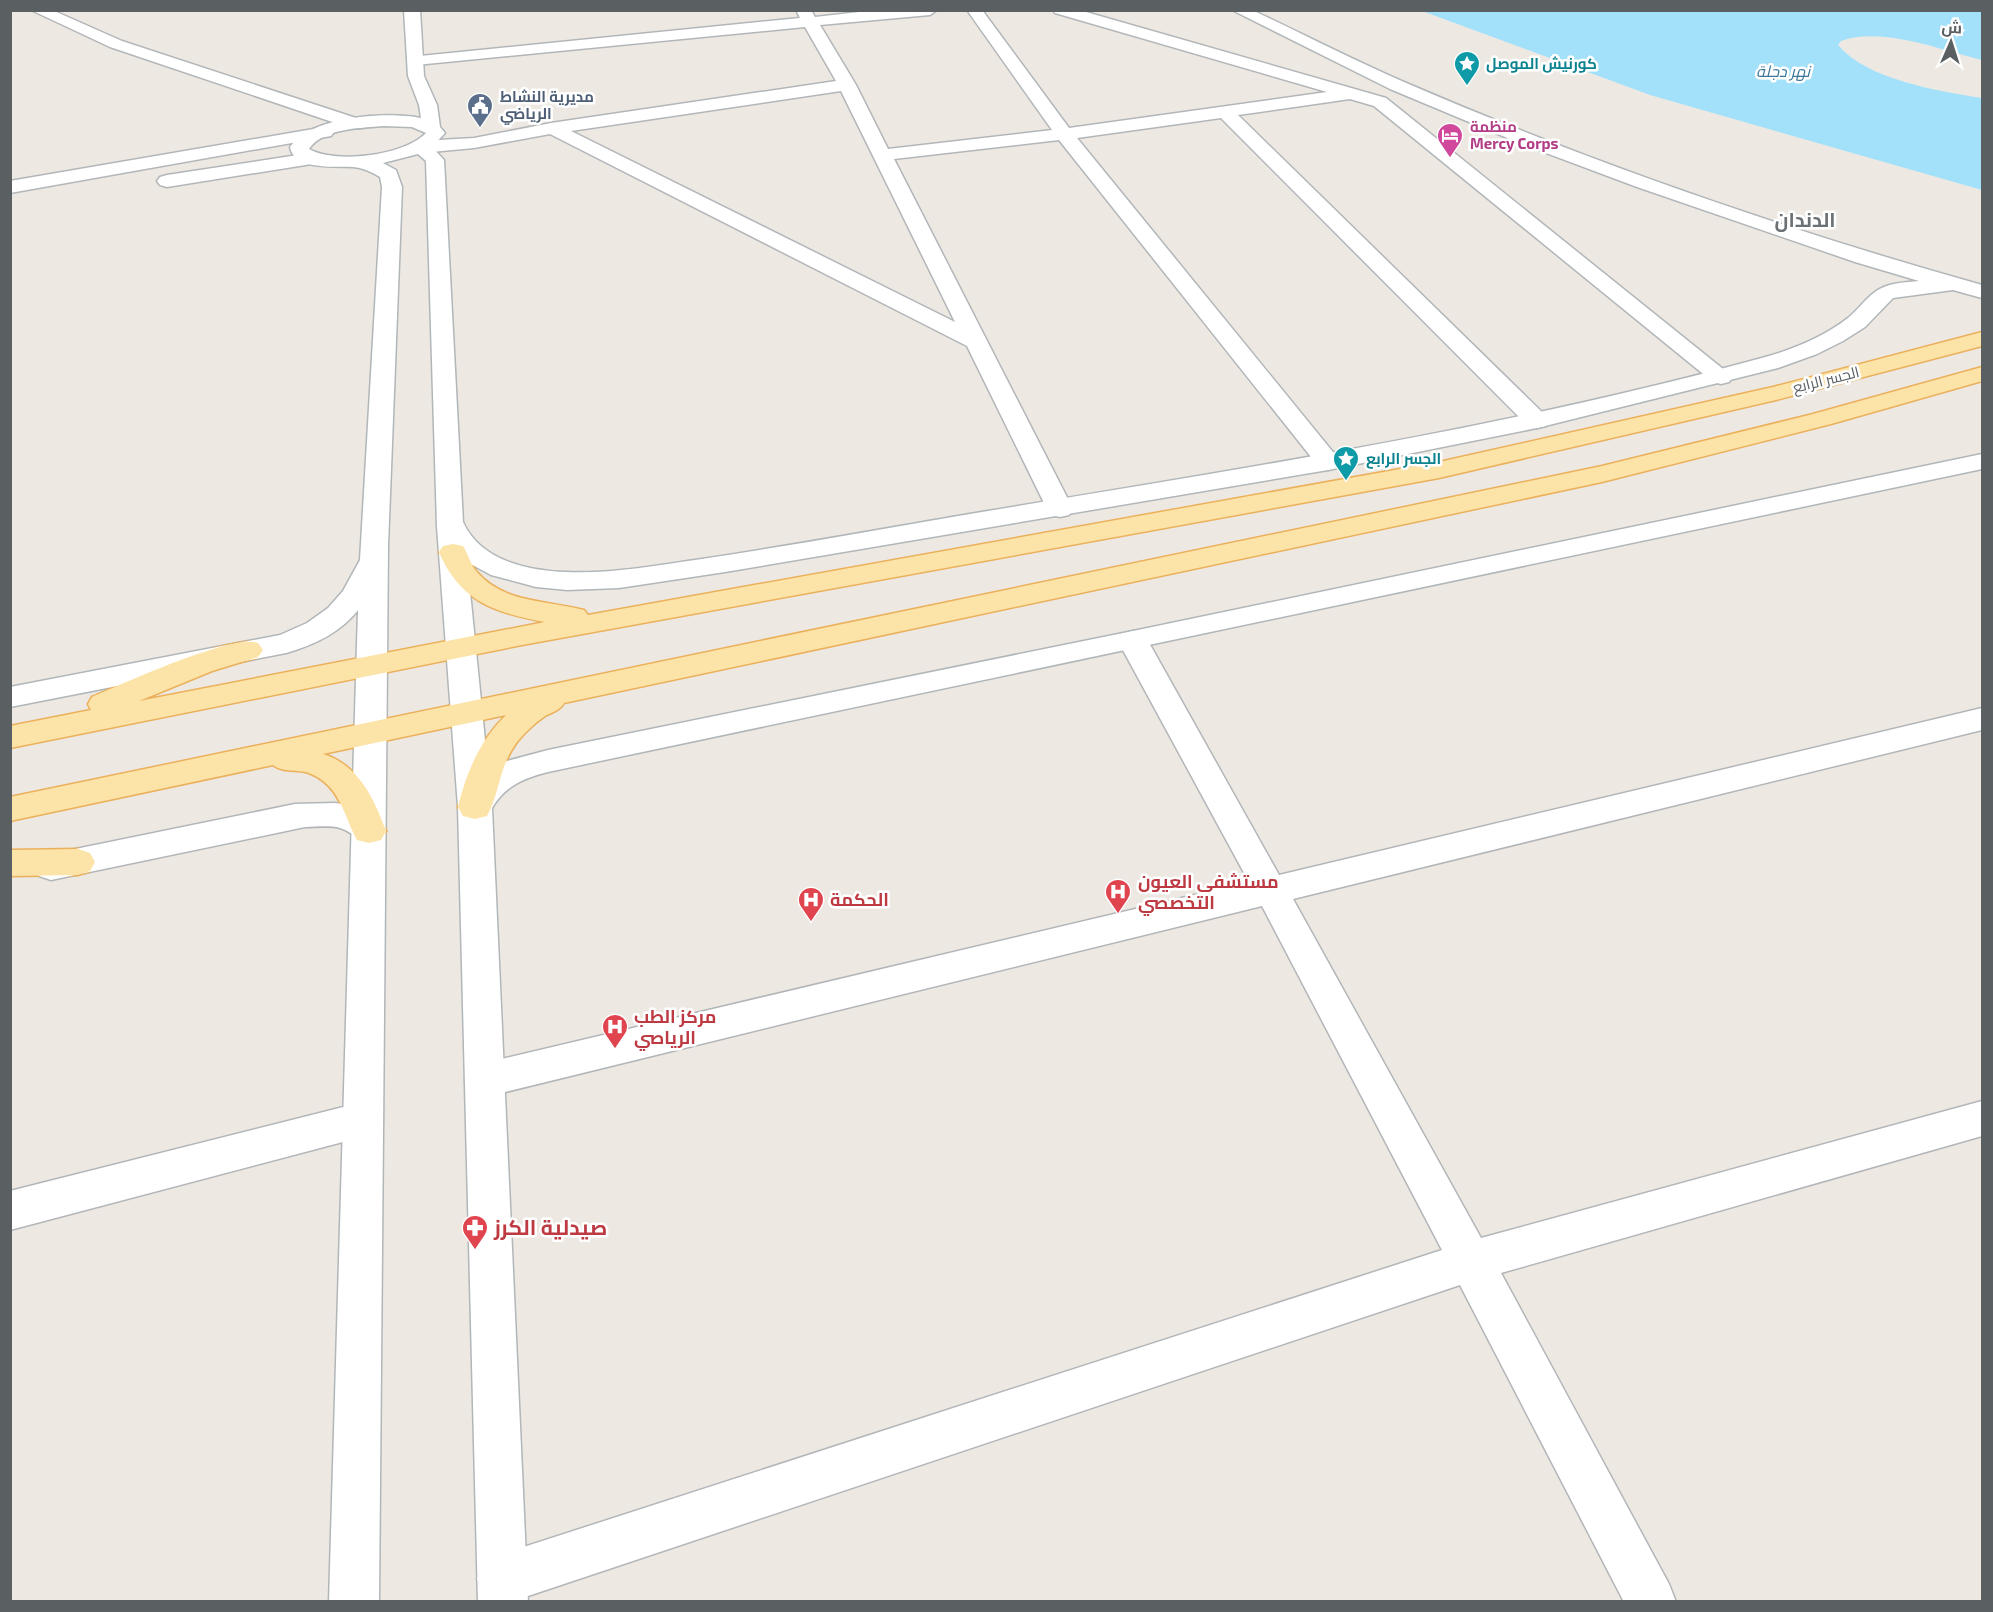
<svg xmlns="http://www.w3.org/2000/svg" width="1993" height="1612" font-family="'Exo 2',Cairo,sans-serif">
	<style>
		.water { fill: #a3e1fb }
		.lines { fill: none; stroke-linecap: round; stroke-linejoin: round }
		.street-casing { stroke: #b3b6b9; stroke-width: 3 }
		.secondary-casing { stroke: #b1b6b9; stroke-width: 3 }
		.primary-casing { stroke: #ebb05c; stroke-width: 3 }
		.street { fill: #fff; fill-rule: evenodd }
		.secondary { fill: #fff; fill-rule: evenodd }
		.primary { fill: #fce3a8; fill-rule: evenodd }
		.labels { text-anchor: middle; stroke-width: 5; stroke-linejoin: round; paint-order: stroke }
		.far-culture-label { font-size: 15px; font-weight: bold; fill: #0d838f; stroke: #fff; text-anchor: start }
		.far-service-label { font-size: 15px; font-weight: bold; fill: #4e5e75; stroke: #fff; text-anchor: start }
		.far-hotel-label { font-size: 15px; font-weight: bold; fill: #b23c85; stroke: #fff; text-anchor: start }
		.far-street-label { font-size: 15px; fill: #5a5f62; stroke: #fff }
		.far-water-label { font-size: 16px; font-style: italic; fill: #3c779b; stroke: #fff }
		.health-label { font-size: 18px; font-weight: bold; fill: #be3a42; stroke: #fff; text-anchor: start }
		.far-district-label { font-size: 20px; font-weight: bold; fill: #6b7174; stroke: #fff }
		.near-health-label { font-size: 21px; font-weight: bold; fill: #be3a42; stroke: #fff; text-anchor: start }
	</style>
	<rect width="100%" height="100%" fill="#ede9e2"/>
	<path class="water" d="M1422,11H1982V60C1941,50 1882,26 1841,41L1838,45C1867,80 1939,91 1982,98V190L1650,95Z"/>
	<g class="lines">
		<defs>
			<g id="street">
				<path d="M31,10H52L122,41L362,120L365,124L362,128H350L110,47Z"/>
				<path d="M796,10H811L815,17L877,10H937L930,15L820,25L856,85L888,149L1052,130L967,10H982L1069,128L1327,92L1055,13L1053,10H1079L1386,98L1733,377L1729,382L1721,384L1713,382L1374,106L1350,99L1238,115L1546,416L1549,421L1546,426L1537,428L1528,426L1221,118L1077,138L1341,462L1337,467L1328,470L1319,467L1059,140L894,159L1073,509L1069,515L1060,517L1051,515L1047,509L967,346L550,134L474,148L421,153L415,151L412,147L415,143L421,141L474,138L551,123L836,81L805,27L416,65L408,60L410,57L800,18ZM841,91L955,322L571,131Z"/>
				<path d="M325,127L331,128L334,132L331,136L10,193V181Z"/>
				<path d="M311,153L318,155L320,159L318,163L167,187L160,185L157,181L160,177L167,175Z"/>
				<path d="M1133,631L1143,634L1148,641L1279,875L1982,708V730L1293,899L1481,1238L1982,1101V1136L1501,1273L1669,1584L1676,1602H1624L1460,1285L510,1602H496L484,1597L477,1579L484,1561L502,1554L1442,1250L1262,906L485,1097L471,1092L465,1080L471,1068L485,1063L1249,882L1118,641L1123,634Z"/>
				<path d="M335,803C355,806 375,812 386,831L381,840C357,847 359,834 340,828C330,825 316,827 305,827L51,880L39,876L34,867L39,858L51,854L295,804Z"/>
				<path d="M363,1102L377,1107L383,1120L377,1133L10,1230V1191Z"/>
			</g>
			<path id="secondary" d="M404,10H420L424,76L437,105L440,127L445,133L432,147L444,160L463,522C480,560 527,571 566,572C609,574 652,566 695,560C783,547 871,531 958,516C1226,471 1495,431 1758,359C1789,351 1822,338 1848,318C1858,310 1865,299 1875,292C1886,283 1906,282 1919,281L1855,262L1637,187L1517,142L1390,89L1232,10H1252C1303,34 1353,60 1404,82C1592,163 1786,230 1982,285V298L1953,290L1893,298L1865,327L1843,341L1817,354L1778,368L1537,428L1328,470L725,572L619,588L567,590L536,587L491,575L467,562L488,770L503,762L548,750L1133,631L1982,454V469L548,772C524,778 505,786 492,808L528,1602H478L458,807L437,527L426,161L418,154L383,163L396,170L402,187L388,546L379,1602H329L358,610C340,633 314,645 286,653L10,707V687L280,635L307,623L328,608L343,591L360,560L382,187L380,177C372,172 363,168 353,167C336,166 294,171 290,147C311,116 387,111 421,118L419,105L408,76ZM384,126L412,127L426,133C404,156 335,164 309,149C323,128 361,128 384,126Z"/>
			<g id="primary">
				<path d="M1982,332V346L1776,400L1439,478L522,645L10,748V726L91,710L88,704L92,697C125,683 229,635 258,643L263,650L258,657L212,671L139,701L545,622C496,613 460,602 439,552L443,546L453,544L463,546C468,554 470,563 476,571C504,604 547,600 584,610L588,615L1439,462L1773,387Z"/>
				<path d="M1982,367V381L1831,424L1602,482L564,703C560,710 553,712 545,716C535,723 525,732 517,742C499,766 500,792 487,816L475,819L463,816L458,807C466,773 480,740 506,715L323,754C359,765 374,799 386,831L381,840L369,843L357,840C343,814 340,785 309,773C297,769 283,773 273,765L10,821V797L1602,466L1813,414Z"/>
				<path d="M78,849L90,853L95,862L90,871L78,875L10,876V850Z"/>
			</g>
		</defs>
		<use href="#street" class="street-casing"/>
		<use href="#secondary" class="secondary-casing"/>
		<use href="#primary" class="primary-casing"/>
		<use href="#street" class="street"/>
		<use href="#secondary" class="secondary"/>
		<use href="#primary" class="primary"/>
	</g>
	<defs>
		<symbol id="sight-pin" viewBox="-11 -11 22 30"><path d="M0 17L-7.5 6A9.5 9.5 0 1 1 7.5 6Z" fill="#0f9aa8" stroke="#fff"/><path d="M0-6L1.8-2.2L6-1.7L2.9 1.2L3.7 5.4L0 3.3L-3.7 5.4L-2.9 1.2L-6-1.7L-1.8-2.2Z" fill="#fff"/></symbol>
		<symbol id="civic-pin" viewBox="-11 -11 22 30"><path d="M0 17L-7.5 6A9.5 9.5 0 1 1 7.5 6Z" fill="#5c6f8a" stroke="#fff"/><path d="M-.6-6.5H3V-4.5H.6V-3L4-1V1h2V6H-6V1h2V-1L-.6-3ZM-1.2 2.5V6h2.4V2.5Z" fill="#fff"/></symbol>
		<symbol id="hotel-pin" viewBox="-11 -11 22 30"><path d="M0 17L-7.5 6A9.5 9.5 0 1 1 7.5 6Z" fill="#d1479c" stroke="#fff"/><path d="M-6-4.5h1.5V1H6V5H4.5V3h-9V5H-6ZM-4 0a1.8 1.8 0 1 1 3.6 0ZM.5 0V-2.5h3Q6-2.5 6 0Z" fill="#fff"/></symbol>
		<symbol id="hospital-pin" viewBox="-11 -11 22 30"><path d="M0 17L-7.5 6A9.5 9.5 0 1 1 7.5 6Z" fill="#e0444e" stroke="#fff"/><path d="M-5-5h3v3.5h4V-5h3V5h-3V1.5h-4V5h-3Z" fill="#fff"/></symbol>
		<symbol id="pharmacy-pin" viewBox="-11 -11 22 30"><path d="M0 17L-7.5 6A9.5 9.5 0 1 1 7.5 6Z" fill="#e0444e" stroke="#fff"/><path d="M-2-6h4v4h4v4h-4v4h-4v-4h-4v-4h4Z" fill="#fff"/></symbol>
	</defs>
	<g fill-rule="evenodd">
		<use href="#sight-pin" x="1452" y="49" width="30" height="40"/>
		<use href="#civic-pin" x="465" y="91" width="30" height="40"/>
		<use href="#hotel-pin" x="1435" y="121" width="30" height="40"/>
		<use href="#sight-pin" x="1331" y="444" width="30" height="40"/>
		<use href="#hospital-pin" x="1103" y="877" width="30" height="40"/>
		<use href="#hospital-pin" x="796" y="885" width="30" height="40"/>
		<use href="#hospital-pin" x="600" y="1012" width="30" height="40"/>
		<use href="#pharmacy-pin" x="460" y="1213" width="30" height="40"/>
	</g>
	<g class="labels">
		<g class="far-culture-label">
			<text x="1486" y="69">كورنيش الموصل</text>
			<text x="1366" y="464">الجسر الرابع</text>
		</g>
		<g class="far-service-label">
			<text x="500" y="102">مديرية النشاط<tspan x="500" dy="17">الرياضي</tspan></text>
		</g>
		<g class="far-hotel-label">
			<text x="1470" y="132">منظمة<tspan x="1470" dy="17">Mercy Corps</tspan></text>
		</g>
		<g class="far-street-label">
			<text transform="translate(1826 380) rotate(-14)" y="5">الجسر الرابع</text>
		</g>
		<g class="far-water-label">
			<text x="1783" y="77">نهر دجلة</text>
		</g>
		<g class="health-label">
			<text x="1138" y="888">مستشفى العيون<tspan x="1138" dy="21">التخصصي</tspan></text>
			<text x="830" y="906">الحكمة</text>
			<text x="634" y="1023">مركز الطب<tspan x="634" dy="21">الرياصي</tspan></text>
		</g>
		<g class="far-district-label">
			<text x="1805" y="227">الدندان</text>
		</g>
		<g class="near-health-label">
			<text x="494" y="1235">صيدلية الكرز</text>
		</g>
	</g>
	<rect width="1993" height="1612" fill="none" stroke="#5a5f62" stroke-width="24"/>
	<g transform="translate(1951 42) rotate(3)" stroke="#ffffff" stroke-width="4.5" paint-order="stroke">
	<path d="M0-4.5L10 22L0 15L-10 22Z" fill="#5a5f62"/>
	<text y="-9" font-size="16" font-weight="bold" text-anchor="middle" fill="#5a5f62">ش</text>
	</g>
</svg>
